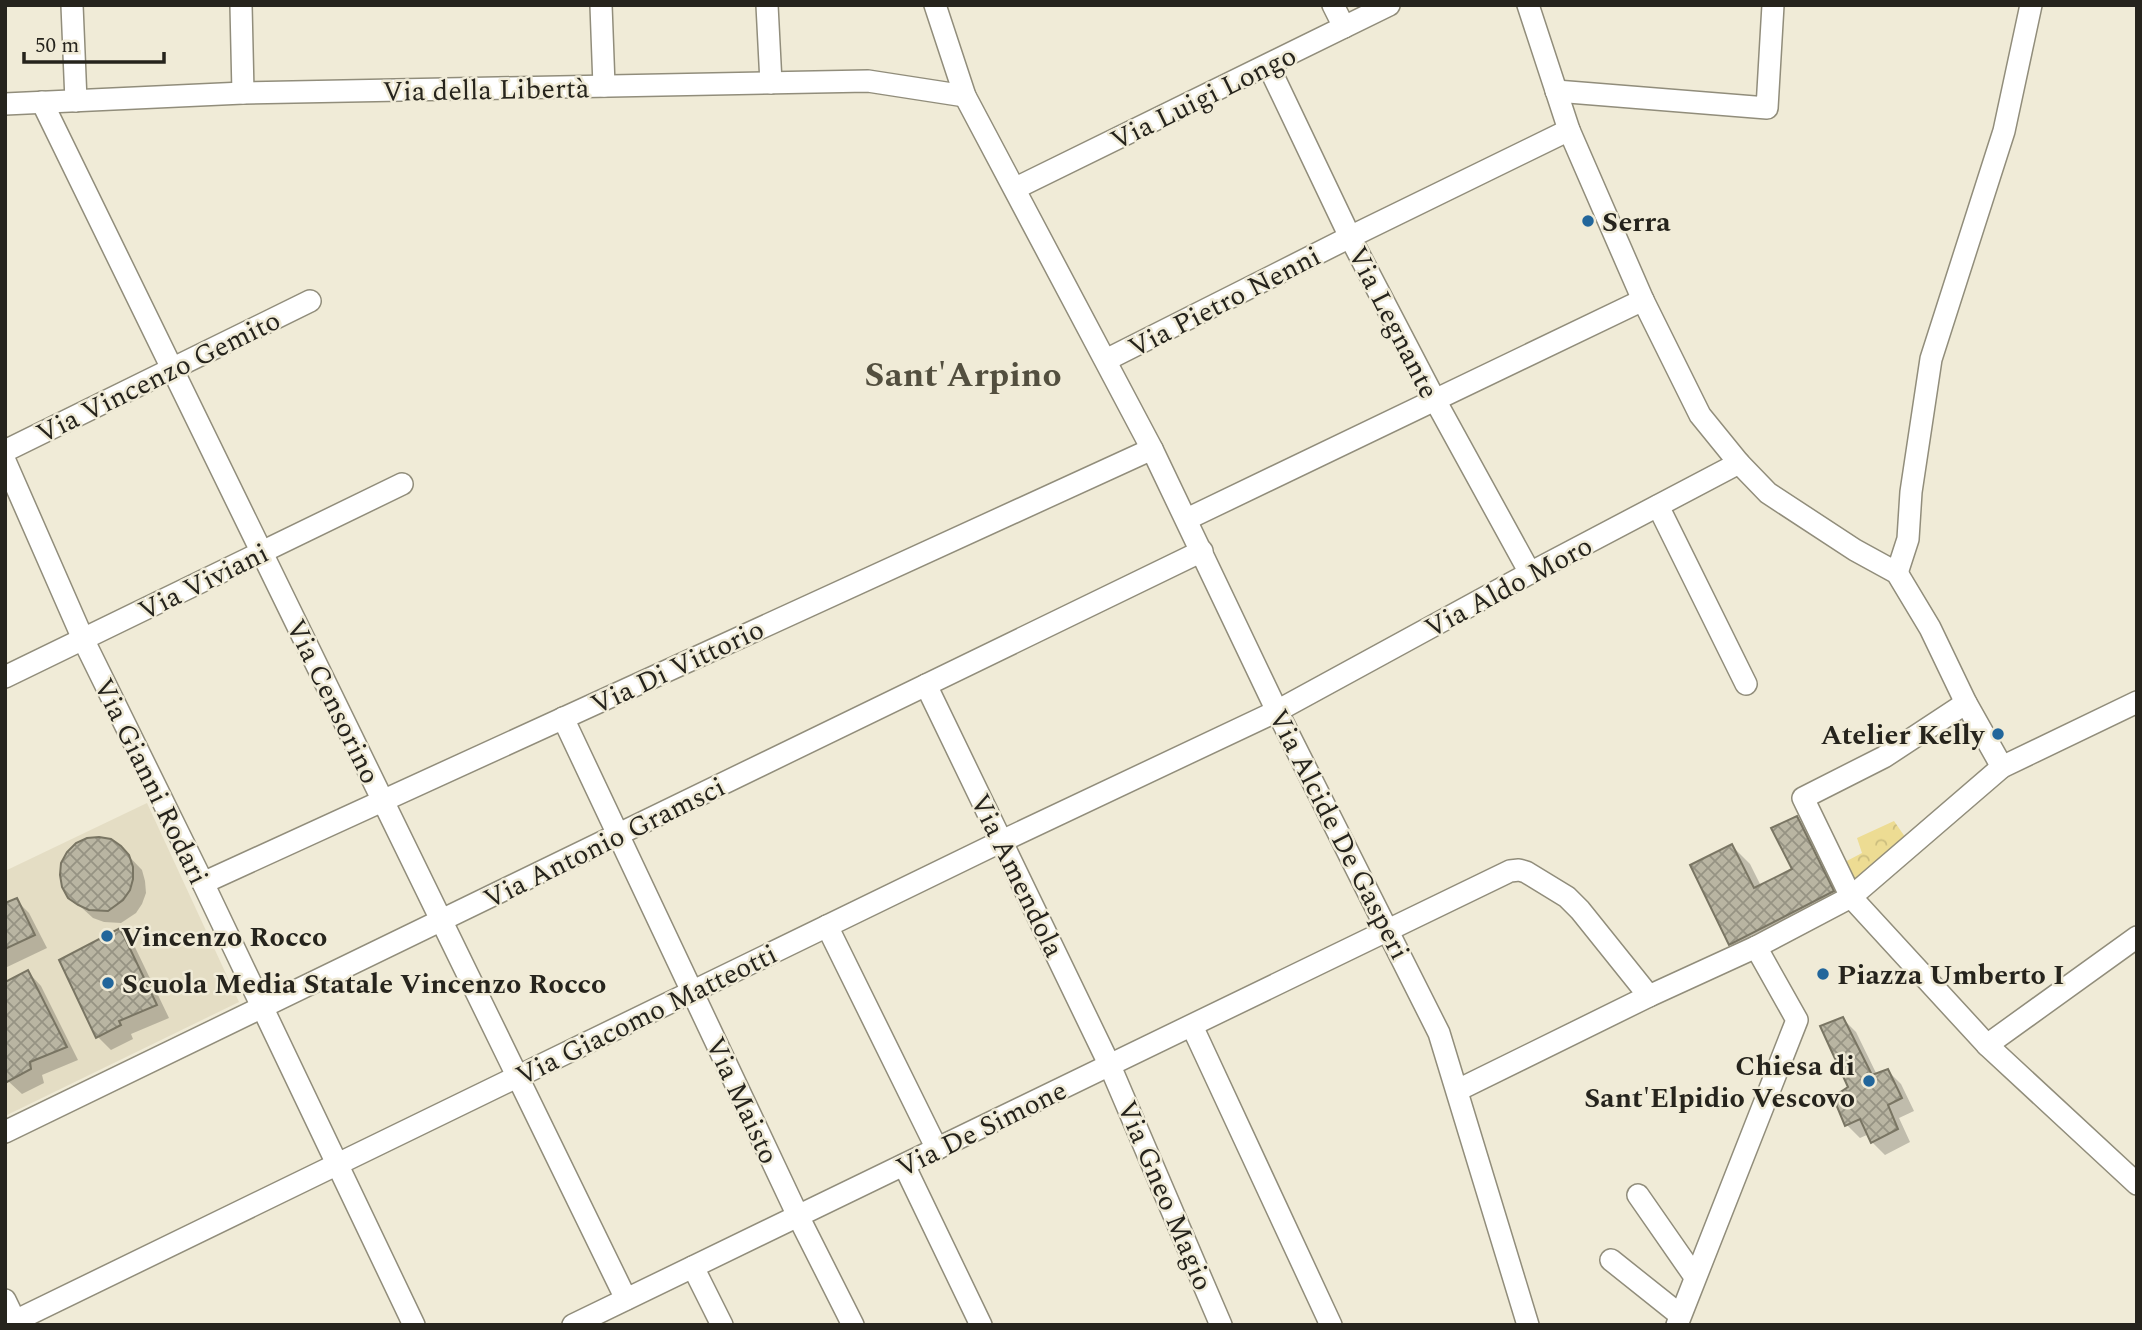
<svg xmlns="http://www.w3.org/2000/svg" width="2142" height="1330" font-family="Spectral,serif">
	<style>
		.built { fill: #e4ddc4 }
		.park { fill: url(#park-crowns) }
		.shadow { fill: #0003 }
		.building { fill: url(#building-cross-hatch); stroke: #797563; stroke-width: 2 }
		.lines { fill: none; stroke-linecap: round; stroke-linejoin: round }
		.minor-casing { stroke: #918d7b; stroke-width: 24 }
		.minor { stroke: #fff; stroke-width: 21 }
		.poi-dot { fill: #22669b; stroke: #f0ebd7; stroke-width: 2.5 }
		.labels { text-anchor: middle; stroke-width: 5; stroke-linejoin: round; paint-order: stroke }
		.street-label { font-size: 28px; fill: #26241d; stroke: #f0ebd7 }
		.poi-label { font-size: 28px; font-weight: bold; fill: #26241d; stroke: #f0ebd7; text-anchor: start }
		.district-label { font-size: 35px; font-weight: bold; fill: #534f3f; stroke: #f0ebd7 }
	</style>
	<defs>
		<pattern id="park-crowns" width="20" height="18" patternUnits="userSpaceOnUse" patternTransform="scale(1.75)"><rect width="20" height="18" fill="#eddc93"/><path d="M2 6a3 3 0 1 1 6 0M12 15a3 3 0 1 1 6 0" fill="none" stroke="#cbbd7e"/></pattern>
		<pattern id="building-cross-hatch" width="8" height="8" patternUnits="userSpaceOnUse" patternTransform="scale(1.75)"><rect width="8" height="8" fill="#b9b5a2"/><path d="M0 0l8 8M0 8l8-8" fill="none" stroke="#969383"/></pattern>
	</defs>
	<rect width="100%" height="100%" fill="#f0ebd7"/>
	<path class="built" d="M147,803L239,1002L5,1116V871Z"/>
	<path class="park" d="M1894,821L1910,844L1856,891L1841,864L1862,853L1857,838Z"/>
	<g class="shadow">
		<path d="M1797,818L1814,835L1850,909L1748,961L1731,944L1732,846L1750,864L1761,886L1794,870Z"/>
		<path d="M120,847L142,870L145,881L146,893L142,904L136,913L121,923L104,922L93,918L70,897Z"/>
		<path d="M16,900L29,913L47,948L5,968V905Z"/>
		<path d="M120,930L133,943L169,1018L131,1034L133,1039L111,1050L98,1037Z"/>
		<path d="M28,972L41,986L78,1060L42,1075L44,1083L22,1094L8,1081Z"/>
		<path d="M1843,1019L1856,1032L1877,1075L1888,1071L1901,1084L1914,1111L1899,1118L1910,1142L1885,1155L1872,1142L1869,1134L1860,1138L1847,1125L1850,1088Z"/>
	</g>
	<g class="building">
		<path d="M1797,816L1834,891L1729,945L1690,865L1732,844L1754,888L1792,869L1771,828Z"/>
		<path d="M99,837L111,839L121,846L129,855L133,867V879L130,890L123,900L108,911L89,910L78,905L68,898L62,887L60,875L61,863L67,852L76,843L87,838Z"/>
		<path d="M17,898L35,935L5,949V903Z"/>
		<path d="M120,928L157,1005L119,1021L121,1025L96,1038L59,960Z"/>
		<path d="M28,970L67,1047L30,1062L31,1069L5,1083V982Z"/>
		<path d="M1843,1017L1872,1075L1888,1069L1902,1098L1888,1105L1898,1129L1871,1143L1860,1119L1845,1126L1833,1097L1848,1087L1820,1026Z"/>
	</g>
	<g class="lines">
		<defs>
			<g id="minor">
				<path d="M72,5L76,101"/>
				<path d="M241,5L243,93"/>
				<path d="M601,5L604,86"/>
				<path d="M767,5L771,83"/>
				<path d="M935,5L965,96L1152,449L1277,711L1439,1033L1528,1325"/>
				<path d="M1333,5L1344,27"/>
				<path d="M1528,5L1569,130L1643,300L1700,415L1739,463L1768,493L1855,550L1897,573L1930,628L1966,703L2002,767"/>
				<path d="M1268,65L1350,237L1435,400L1530,573"/>
				<path d="M1556,91L1767,108L1773,5"/>
				<path d="M42,102L626,1299"/>
				<path d="M5,104L243,93L868,81L965,96"/>
				<path d="M1016,188L1389,5"/>
				<path d="M1106,360L1350,237L1569,130"/>
				<path d="M5,451L310,301"/>
				<path d="M5,461L83,639L203,883L414,1325"/>
				<path d="M1658,506L1746,684"/>
				<path d="M1187,519L1643,300"/>
				<path d="M1897,573L1908,539L1911,492L1931,359L2004,131L2031,5"/>
				<path d="M5,677L402,484"/>
				<path d="M926,685L1110,1066L1221,1325"/>
				<path d="M1966,703L1884,757L1803,798L1851,897L1987,1045L2137,1184"/>
				<path d="M563,718L798,1216L853,1325"/>
				<path d="M203,883L1152,449"/>
				<path d="M827,926L937,1149"/>
				<path d="M1192,1026L1331,1325"/>
				<path d="M1987,1045L2137,937"/>
				<path d="M1458,1090L1649,996L1756,947L1851,897L2002,767L2137,702"/>
				<path d="M5,1132L1202,551"/>
				<path d="M904,1165L981,1325"/>
				<path d="M1638,1195L1695,1277"/>
				<path d="M1611,1260L1680,1315"/>
				<path d="M693,1267L722,1325"/>
				<path d="M5,1300L17,1325"/>
				<path d="M15,1321L1002,841L1277,711L1530,573L1739,463"/>
				<path d="M573,1325L1510,871L1519,870L1526,872L1567,897L1580,910L1649,996"/>
				<path d="M1677,1325L1797,1020L1756,947"/>
			</g>
		</defs>
		<use href="#minor" class="minor-casing"/>
		<use href="#minor" class="minor"/>
	</g>
	<g class="poi-dot">
		<circle cx="1588" cy="221" r="7"/>
		<circle cx="1998" cy="734" r="7"/>
		<circle cx="107" cy="936" r="7"/>
		<circle cx="1823" cy="974" r="7"/>
		<circle cx="108" cy="983" r="7"/>
		<circle cx="1869" cy="1081" r="7"/>
	</g>
	<g class="labels">
		<g class="street-label">
			<text transform="translate(486 89) rotate(-1)" y="10">Via della Libertà</text>
			<text transform="translate(1203 97) rotate(-26)" y="10">Via Luigi Longo</text>
			<text transform="translate(1224 301) rotate(-27)" y="10">Via Pietro Nenni</text>
			<text transform="translate(1394 322) rotate(63)" y="10">Via Legnante</text>
			<text transform="translate(158 376) rotate(-26)" y="10">Via Vincenzo Gemito</text>
			<text transform="translate(203 581) rotate(-26)" y="10">Via Viviani</text>
			<text transform="translate(1508 586) rotate(-28)" y="10">Via Aldo Moro</text>
			<text transform="translate(677 666) rotate(-25)" y="10">Via Di Vittorio</text>
			<text transform="translate(334 701) rotate(64)" y="10">Via Censorino</text>
			<text transform="translate(152 781) rotate(64)" y="10">Via Gianni Rodari</text>
			<text transform="translate(1340 834) rotate(63)" y="10">Via Alcide De Gasperi</text>
			<text transform="translate(604 842) rotate(-26)" y="10">Via Antonio Gramsci</text>
			<text transform="translate(1018 875) rotate(64)" y="10">Via Amendola</text>
			<text transform="translate(646 1014) rotate(-26)" y="10">Via Giacomo Matteotti</text>
			<text transform="translate(743 1100) rotate(65)" y="10">Via Maisto</text>
			<text transform="translate(981 1128) rotate(-26)" y="10">Via De Simone</text>
			<text transform="translate(1166 1195) rotate(67)" y="10">Via Gneo Magio</text>
		</g>
		<g class="poi-label">
			<text x="1602" y="231">Serra</text>
			<text x="1984" y="744" text-anchor="end">Atelier Kelly</text>
			<text x="121" y="946">Vincenzo Rocco</text>
			<text x="1837" y="984">Piazza Umberto I</text>
			<text x="122" y="993">Scuola Media Statale Vincenzo Rocco</text>
			<text x="1855" y="1075" text-anchor="end">Chiesa di<tspan x="1855" dy="32">Sant'Elpidio Vescovo</tspan></text>
		</g>
		<g class="district-label">
			<text x="963" y="386">Sant'Arpino</text>
		</g>
	</g>
	<rect width="2142" height="1330" fill="none" stroke="#26241d" stroke-width="14"/>
	<path d="M24 52v10h140v-10" fill="none" stroke="#26241d" stroke-width="3.5"/>
	<text x="35" y="52" font-size="21" fill="#26241d" stroke="#f0ebd7" stroke-width="5" paint-order="stroke">50 m</text>
</svg>
